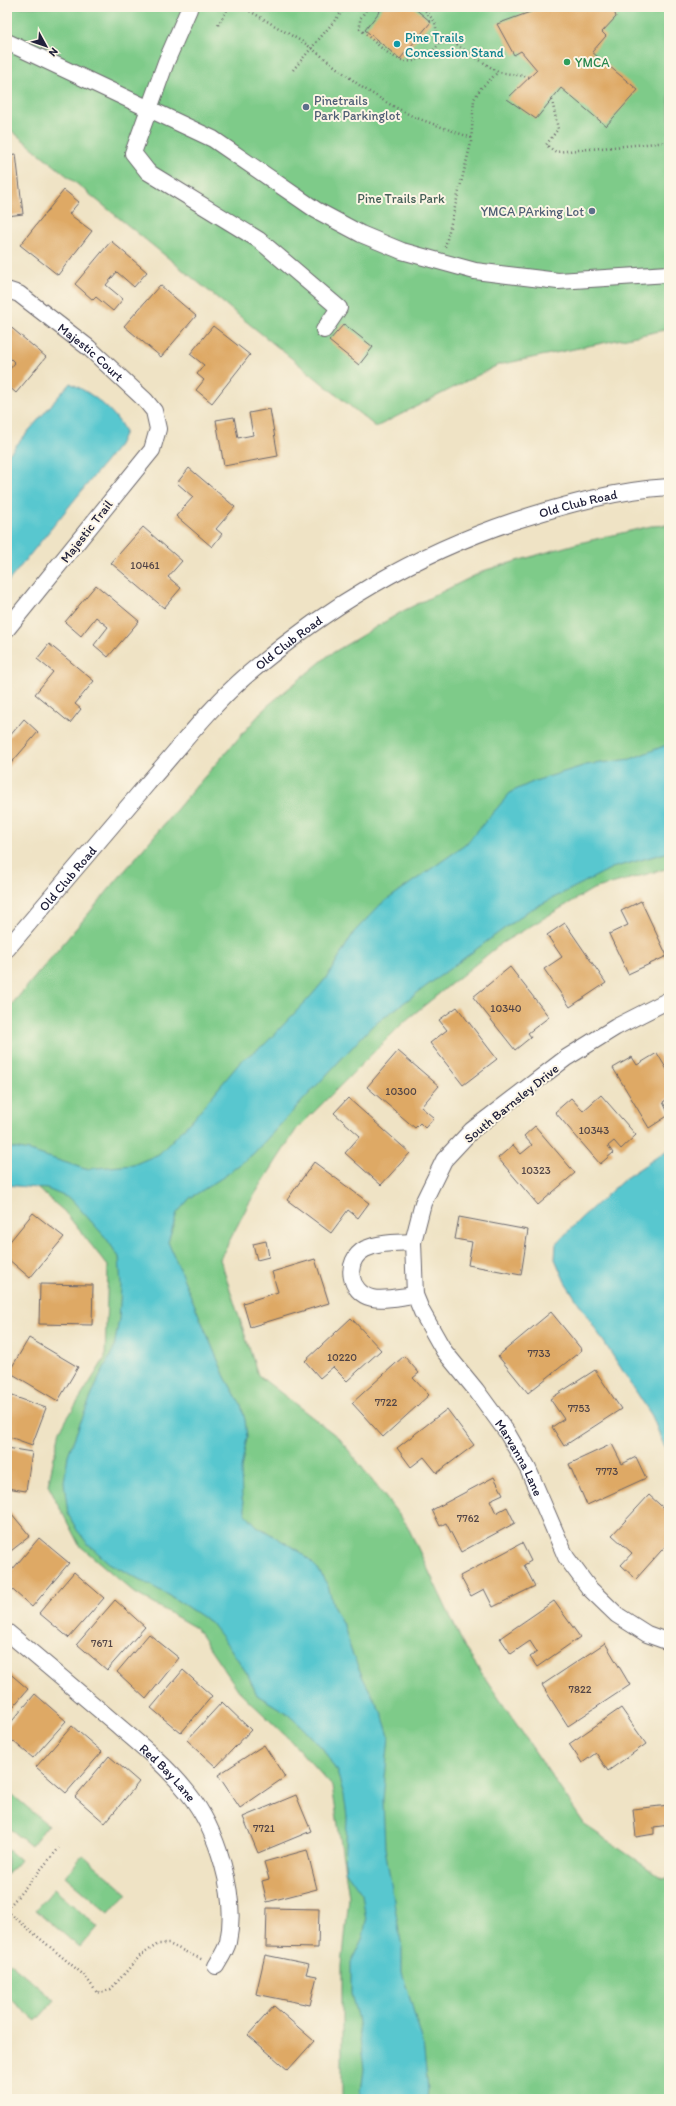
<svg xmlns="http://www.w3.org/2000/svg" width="676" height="2106" font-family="Itim,sans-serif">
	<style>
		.green { fill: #7ecb89; stroke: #507662 }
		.water { fill: #59c7cf; stroke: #3e7485 }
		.building { fill: #dea965 }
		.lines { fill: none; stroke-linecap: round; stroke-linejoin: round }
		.minor-casing { stroke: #6a666b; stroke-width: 18 }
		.path { stroke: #6a666b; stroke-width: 2.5; stroke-dasharray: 1 3; stroke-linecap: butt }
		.minor { stroke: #fff; stroke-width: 16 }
		.culture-dot { fill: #0f9aa8; stroke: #fcf5e5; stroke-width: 1.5 }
		.leisure-dot { fill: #2e9e5b; stroke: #fcf5e5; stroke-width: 1.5 }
		.service-dot { fill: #5c6f8a; stroke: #fcf5e5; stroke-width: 1.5 }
		.labels { text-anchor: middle; stroke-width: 4; stroke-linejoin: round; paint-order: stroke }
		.number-label { font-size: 11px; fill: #514446 }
		.culture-label { font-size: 13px; fill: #0d838f; stroke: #fcf5e5; text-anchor: start }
		.leisure-label { font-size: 13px; fill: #27864d; stroke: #fcf5e5; text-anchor: start }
		.service-label { font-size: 13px; fill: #4e5e75; stroke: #fcf5e5; text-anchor: start }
		.park-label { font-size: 13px; fill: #425d56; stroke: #fcf5e5 }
		.street-label { font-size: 13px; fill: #22223b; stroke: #fcf5e5 }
	</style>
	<rect width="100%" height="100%" fill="#fcf5e5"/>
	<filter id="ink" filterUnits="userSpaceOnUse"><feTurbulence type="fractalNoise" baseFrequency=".025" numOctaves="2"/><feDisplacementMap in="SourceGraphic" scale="8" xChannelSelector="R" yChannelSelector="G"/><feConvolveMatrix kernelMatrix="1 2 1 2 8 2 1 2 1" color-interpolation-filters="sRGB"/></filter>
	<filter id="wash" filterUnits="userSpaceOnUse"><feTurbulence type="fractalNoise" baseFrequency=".012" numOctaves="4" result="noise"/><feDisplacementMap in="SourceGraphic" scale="16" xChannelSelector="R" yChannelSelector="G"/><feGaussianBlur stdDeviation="0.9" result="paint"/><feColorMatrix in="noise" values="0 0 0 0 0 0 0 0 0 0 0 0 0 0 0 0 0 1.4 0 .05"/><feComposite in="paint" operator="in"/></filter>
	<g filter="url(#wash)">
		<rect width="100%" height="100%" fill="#efe3c5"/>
		<g class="green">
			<path d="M7,7H669V329L498,365L376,427L7,127Z"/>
			<path d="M669,525V868L593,889L502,943L405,1021L296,1130L248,1205L220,1259L258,1375L339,1438L407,1525L466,1650L585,1825L662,1878L669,1877V2099H342V1966L349,1897L332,1786L289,1739L239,1691L196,1628L135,1593L79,1545L48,1485L60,1430L105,1358L108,1266L64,1211L7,1163V1010L193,790L266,707L329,655L403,611L486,570L575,544L651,526Z"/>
			<path d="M7,1790L48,1825L31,1846L7,1826Z"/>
			<path d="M7,1849L20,1860L7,1875Z"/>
			<path d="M83,1855L127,1893L109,1914L65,1876Z"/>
			<path d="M54,1889L98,1927L80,1948L36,1910Z"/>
			<path d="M10,1963L55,2000L36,2021L7,1996V1966Z"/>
		</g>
		<g class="water">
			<path d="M70,383C91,393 115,410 125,432L119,445L7,583V456Z"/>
			<path d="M669,744V852L612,868L528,911L371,1027L253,1154L225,1176L190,1198L177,1213L168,1242L225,1377L241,1405L245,1420L247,1437L241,1469L242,1498L246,1514L257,1526L302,1553L318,1569L328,1586L334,1608L344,1626L351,1650L363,1678L382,1714L389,1736L383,1800L385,1848L402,1948V1972L423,2043L428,2089L427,2099H360L364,2069L357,2016L351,1994V1962L363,1937L366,1921L362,1894L345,1870L347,1817L344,1795L337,1772L323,1749L302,1727L285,1712L257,1695L248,1675L230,1648L210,1622L172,1597L109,1563L88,1544L77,1530L68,1514L64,1482L68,1455L79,1426L99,1378L114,1348L119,1319L121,1286L119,1257L106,1238L71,1199L47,1189L7,1185V1147L30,1151L85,1169L133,1165L159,1154L192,1120L242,1060L265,1044L311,996L327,977L354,932L381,904L465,845L511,792L535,781L586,765L631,759Z"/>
			<path d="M669,1149V1458L652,1416L565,1282L555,1259L556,1244L581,1218L627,1177Z"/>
		</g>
		<g id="blocks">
			<g class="building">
				<path d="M383,7H413L431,22L400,59L365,30Z"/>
				<path d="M532,7H613L616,17L602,32L606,36L592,52L638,90L606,126L561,88L536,119L507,99L537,70L521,51L514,55L497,24L533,11Z"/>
				<path d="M16,154L23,214L7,216V155Z"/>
				<path d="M64,190L79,202L69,214L92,231L58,275L20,245Z"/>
				<path d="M111,241L147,272L134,287L117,272L106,285L123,299L113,311L96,297L93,300L75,284Z"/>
				<path d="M160,285L196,316L161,357L124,326Z"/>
				<path d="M7,324L46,357L16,393L7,385V372L15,363L7,355Z"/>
				<path d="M344,324L373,347L359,365L329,341Z"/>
				<path d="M213,326L250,355L212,403L196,390L204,380L197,374L204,365L190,354Z"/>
				<path d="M270,409L278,456L224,466L216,420L234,417L238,438L253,435L249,413Z"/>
				<path d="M189,468L235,507L216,529L222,534L212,547L176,516L193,497L177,483Z"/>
				<path d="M143,527L182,561L168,577L181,588L164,608L111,563Z"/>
				<path d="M96,585L139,621L108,657L94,645L108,627L96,617L81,636L65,622Z"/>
				<path d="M49,644L94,681L75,704L81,709L70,723L35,694L53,672L37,659Z"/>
				<path d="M24,719L38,732L7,768V735L9,737Z"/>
				<path d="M641,901L667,956L628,974L609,934L628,925L621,911Z"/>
				<path d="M565,923L606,983L570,1007L544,969L562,957L547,935Z"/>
				<path d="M510,967L549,1017L528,1033L531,1037L515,1050L473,997Z"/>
				<path d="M457,1007L497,1059L463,1085L430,1043L447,1030L439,1020Z"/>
				<path d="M398,1051L439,1086L421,1107L434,1118L425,1128L420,1123L415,1128L367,1087Z"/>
				<path d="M657,1053L669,1073V1098L663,1102L669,1115L649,1128L613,1068L632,1057L637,1065Z"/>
				<path d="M601,1095L636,1135L621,1149L614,1141L608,1146L613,1153L600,1164L555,1112L571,1098L583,1111Z"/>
				<path d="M348,1098L410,1153L381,1185L345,1153L360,1136L334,1113Z"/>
				<path d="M535,1126L575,1173L538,1205L498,1158L513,1145L521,1154L532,1145L524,1136Z"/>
				<path d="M314,1162L369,1203L358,1218L348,1210L331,1233L287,1200Z"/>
				<path d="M33,1213L64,1237L30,1278L7,1258V1245Z"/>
				<path d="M459,1217L528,1230L521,1275L468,1265L472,1242L455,1239Z"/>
				<path d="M266,1241L269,1257L257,1260L253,1244Z"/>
				<path d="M315,1259L329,1303L250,1327L243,1303L278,1292L272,1272Z"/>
				<path d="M40,1284L93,1285L92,1325L39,1324Z"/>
				<path d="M551,1312L582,1350L528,1393L498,1356Z"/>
				<path d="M351,1318L381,1350L347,1381L333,1367L320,1378L305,1361Z"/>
				<path d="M29,1338L78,1367L58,1401L9,1372Z"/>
				<path d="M404,1356L419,1373L413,1378L429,1395L383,1437L352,1403Z"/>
				<path d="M595,1370L621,1409L564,1446L552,1427L564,1419L550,1399Z"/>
				<path d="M7,1394L46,1408L32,1445L7,1436Z"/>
				<path d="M447,1409L474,1445L437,1473L424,1457L411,1467L397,1448Z"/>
				<path d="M612,1444L622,1464L636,1457L646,1478L587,1505L569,1464Z"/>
				<path d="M7,1448L32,1452L26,1491L7,1488Z"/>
				<path d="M494,1477L503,1494L490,1500L496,1513L507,1507L515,1523L461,1552L446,1523L440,1526L432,1510Z"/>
				<path d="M649,1495L669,1513V1542L636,1579L621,1565L632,1553L612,1535Z"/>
				<path d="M7,1508L30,1536L7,1554Z"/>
				<path d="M39,1538L69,1563L32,1607L7,1585V1576Z"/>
				<path d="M522,1543L531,1561L524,1565L535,1586L493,1607L484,1589L471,1596L460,1576Z"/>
				<path d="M74,1572L104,1598L69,1638L39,1613Z"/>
				<path d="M115,1600L145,1627L107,1670L77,1644Z"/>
				<path d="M554,1601L580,1637L537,1667L530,1657L537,1652L530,1641L511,1654L500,1638Z"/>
				<path d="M149,1634L179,1658L146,1699L117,1672Z"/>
				<path d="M605,1643L630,1685L568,1726L542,1685Z"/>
				<path d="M183,1670L212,1696L181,1733L151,1708Z"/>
				<path d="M7,1671L28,1689L7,1714Z"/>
				<path d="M35,1694L66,1721L33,1758L7,1736V1727Z"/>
				<path d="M222,1702L251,1730L216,1767L187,1740Z"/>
				<path d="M621,1708L646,1744L608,1771L596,1753L582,1763L569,1744Z"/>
				<path d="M72,1726L102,1752L66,1793L36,1767Z"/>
				<path d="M264,1745L285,1777L240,1808L218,1775Z"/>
				<path d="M109,1756L139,1782L105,1823L75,1797Z"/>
				<path d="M296,1795L311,1831L258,1853L243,1817Z"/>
				<path d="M669,1805V1825L654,1827V1834L636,1837L633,1809Z"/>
				<path d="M307,1850L317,1889L267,1902L262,1881L269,1879L264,1862Z"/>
				<path d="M267,1908L319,1909L318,1948L266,1947Z"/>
				<path d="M265,1955L309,1964L306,1974L317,1976L310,2005L256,1994Z"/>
				<path d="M274,2006L314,2041L288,2070L248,2035Z"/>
			</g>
		</g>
	</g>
	<g filter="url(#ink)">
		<use href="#blocks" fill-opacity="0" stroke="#6a666b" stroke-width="1"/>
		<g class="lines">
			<defs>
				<g id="minor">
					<path d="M189,9L166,62L133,153L148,172L259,240L339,308L324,330"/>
					<path d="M7,42L213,139L316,210L361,234L402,251L475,271L558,281L669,274"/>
					<path id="s1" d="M7,290L19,294L89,348L145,400L154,411L158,429L152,450L7,629"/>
					<path id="s2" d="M7,949C54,894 101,839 148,783C180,747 210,707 247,675C328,606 413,555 514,521C564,505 617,490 669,487"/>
					<path id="s3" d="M669,1000L616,1027L566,1058L472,1130L444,1160L423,1203L413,1242L415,1295L422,1312L444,1351L476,1390L506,1431L528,1469L566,1557L589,1588L617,1615L647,1634L669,1642"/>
					<path d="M413,1242C397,1243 380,1242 365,1249C343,1261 349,1293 372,1298C385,1301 402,1296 415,1295"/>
					<path id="s4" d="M7,1632C41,1660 75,1689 109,1718C137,1742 165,1764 188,1793C217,1829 238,1896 228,1942C226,1950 220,1959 216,1966"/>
				</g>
			</defs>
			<use href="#minor" class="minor-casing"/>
			<g class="path">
				<path d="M243,7L306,44L363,88L391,105L414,117L472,138"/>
				<path d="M368,7L360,19V29C387,52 408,80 439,44L435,22L422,7"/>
				<path d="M218,25L229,7"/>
				<path d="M438,38L454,43L498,72L530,77"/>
				<path d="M293,70L346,7"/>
				<path d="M552,100L558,129L546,145L556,152L669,142"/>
				<path d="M445,247L471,143L474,99L481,88L498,72"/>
				<path d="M7,1909L59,1848"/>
				<path d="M7,1911L85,1976L97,1993L111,1989L140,1956L158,1944H169L203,1960"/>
			</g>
			<use href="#minor" class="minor"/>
		</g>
	</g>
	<circle class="culture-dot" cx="397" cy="44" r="4"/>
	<circle class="leisure-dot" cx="567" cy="62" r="4"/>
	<g class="service-dot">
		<circle cx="306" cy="107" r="4"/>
		<circle cx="592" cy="211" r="4"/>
	</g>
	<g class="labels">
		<g class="number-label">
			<text x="145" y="569">10461</text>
			<text x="506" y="1012">10340</text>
			<text x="401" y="1095">10300</text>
			<text x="594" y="1134">10343</text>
			<text x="536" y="1174">10323</text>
			<text x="539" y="1357">7733</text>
			<text x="342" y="1361">10220</text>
			<text x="386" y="1406">7722</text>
			<text x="579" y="1412">7753</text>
			<text x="607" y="1475">7773</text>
			<text x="468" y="1522">7762</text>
			<text x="102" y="1647">7671</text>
			<text x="580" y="1693">7822</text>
			<text x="264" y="1832">7721</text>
		</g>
		<g class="culture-label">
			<text x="405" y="42">Pine Trails<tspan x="405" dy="15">Concession Stand</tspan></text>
		</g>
		<g class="leisure-label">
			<text x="575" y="67">YMCA</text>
		</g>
		<g class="service-label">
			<text x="314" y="105">Pinetrails<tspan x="314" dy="15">Park Parkinglot</tspan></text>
			<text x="584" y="216" text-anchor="end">YMCA PArking Lot</text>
		</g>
		<g class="park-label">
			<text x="401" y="203">Pine Trails Park</text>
		</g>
		<g class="street-label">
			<text dy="5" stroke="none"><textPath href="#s1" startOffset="105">Majestic Court</textPath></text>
			<text dy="5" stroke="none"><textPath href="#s2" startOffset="741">Old Club Road</textPath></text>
			<text transform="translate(86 531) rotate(-52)" y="5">Majestic Trail</text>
			<text dy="5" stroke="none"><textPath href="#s2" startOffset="417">Old Club Road</textPath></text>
			<text dy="5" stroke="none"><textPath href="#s2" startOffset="93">Old Club Road</textPath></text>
			<text transform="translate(511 1103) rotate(-39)" y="5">South Barnsley Drive</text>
			<text dy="5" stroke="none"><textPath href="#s3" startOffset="613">Marvanna Lane</textPath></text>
			<text dy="5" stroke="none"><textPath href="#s4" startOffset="214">Red Bay Lane</textPath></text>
		</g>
	</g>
	<rect width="676" height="2106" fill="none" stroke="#fcf5e5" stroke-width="24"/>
	<g transform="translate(46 46) rotate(130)" stroke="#fcf5e5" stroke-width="3" paint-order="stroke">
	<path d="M0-3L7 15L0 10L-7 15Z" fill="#22223b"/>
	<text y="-6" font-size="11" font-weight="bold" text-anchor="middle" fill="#22223b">N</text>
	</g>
</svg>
